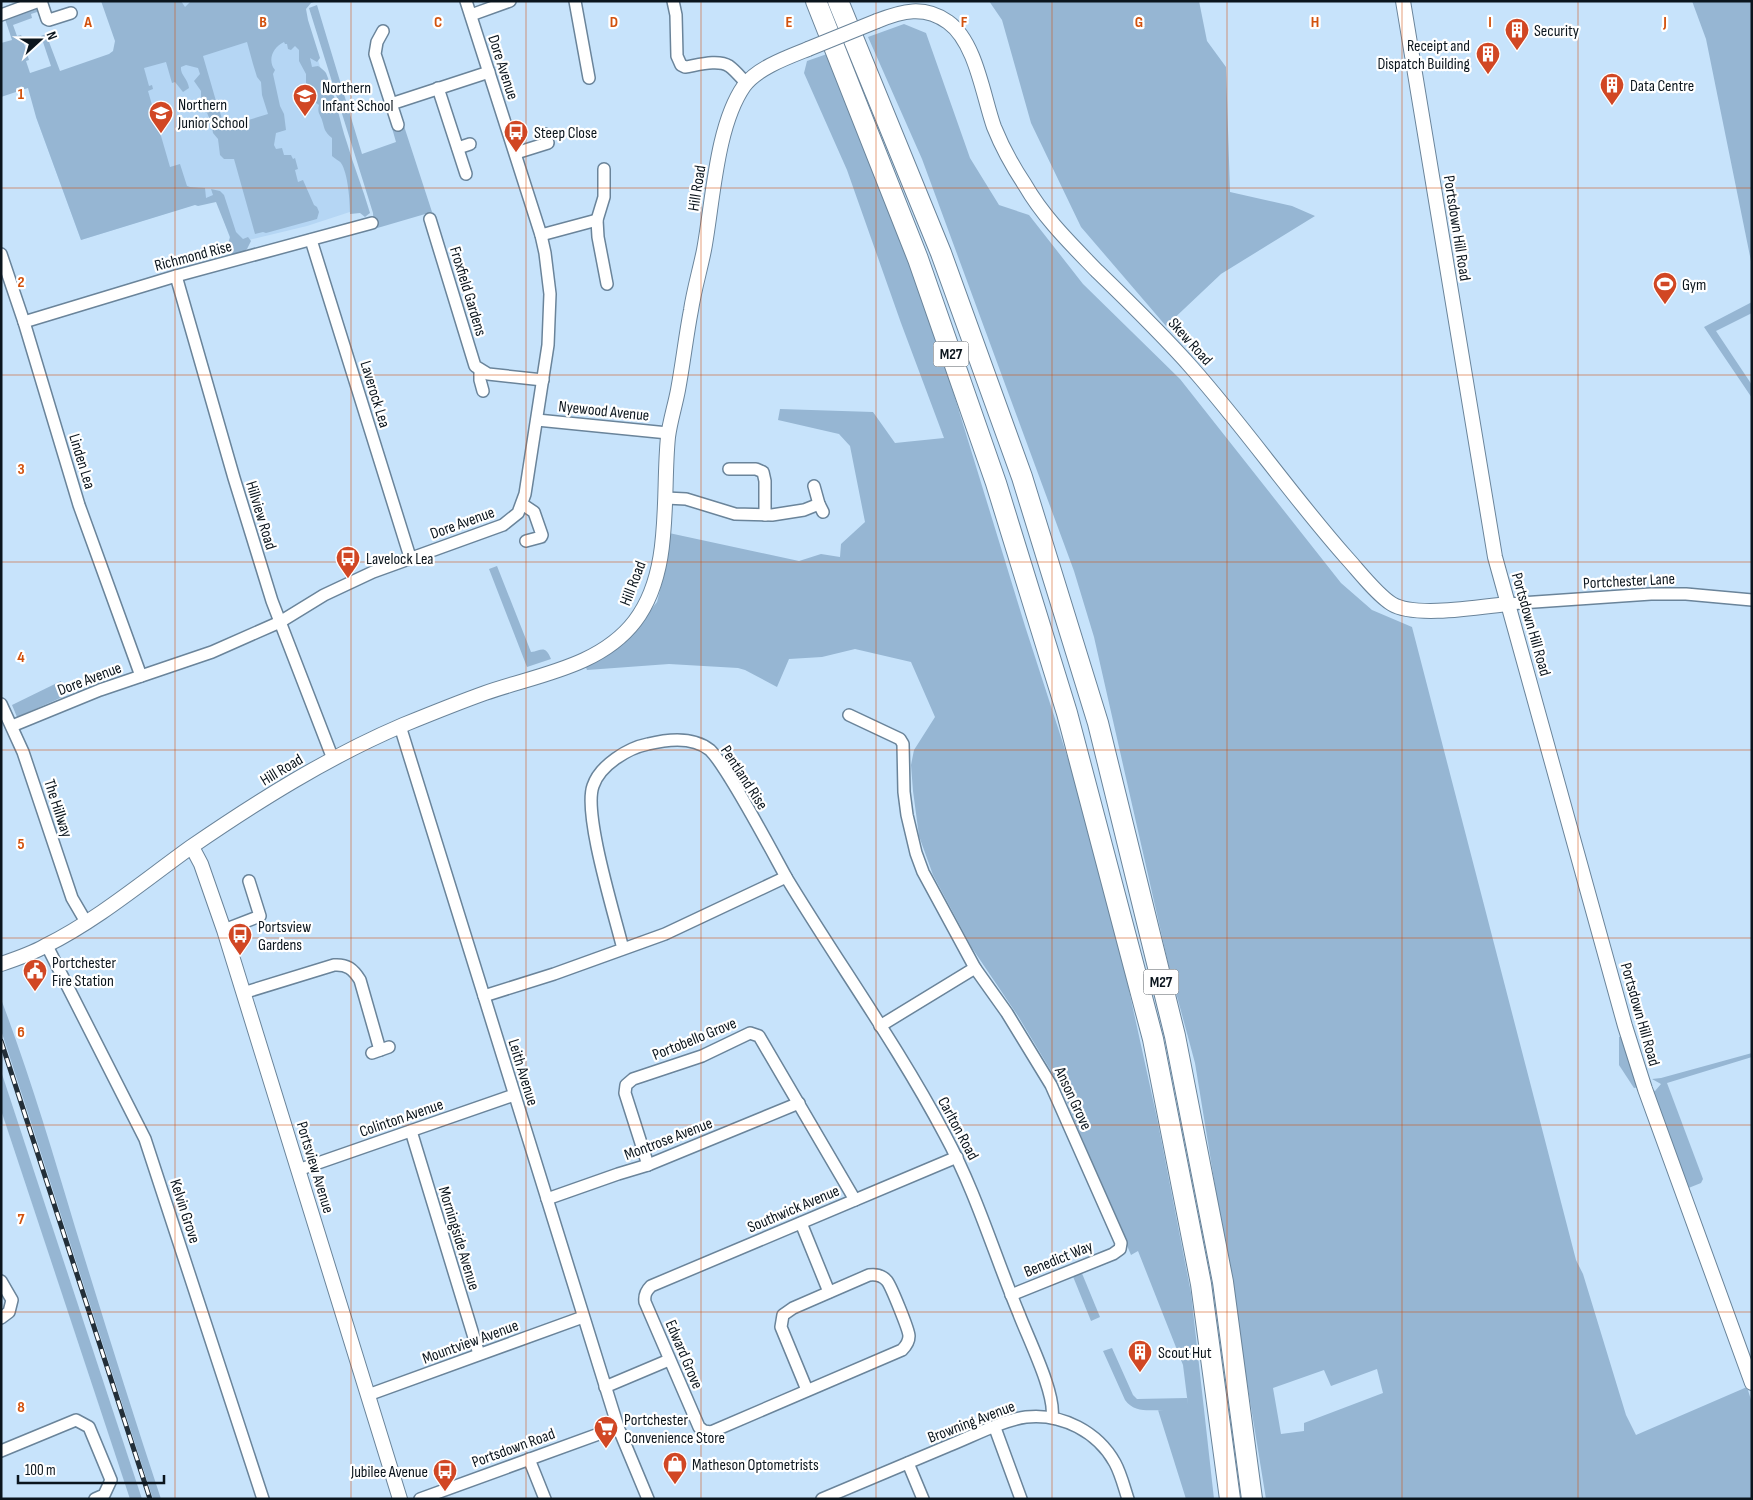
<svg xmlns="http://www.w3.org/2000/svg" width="1753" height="1500" font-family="'Sofia Sans Condensed',sans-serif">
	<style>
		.built { fill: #b5d6f4 }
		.green { fill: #96b6d3; fill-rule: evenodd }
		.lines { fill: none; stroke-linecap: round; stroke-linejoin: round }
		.minor-casing { stroke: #6a849a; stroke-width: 14 }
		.tertiary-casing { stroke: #6a849a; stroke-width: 16 }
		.motorway-casing { stroke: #6a849a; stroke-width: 22 }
		.minor { stroke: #fff; stroke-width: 11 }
		.tertiary { stroke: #fff; stroke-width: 14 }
		.motorway { stroke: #fff; stroke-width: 20 }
		.rail-casing { stroke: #232f39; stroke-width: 5 }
		.rail { stroke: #fff; stroke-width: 3; stroke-dasharray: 9; stroke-linecap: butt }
		.tertiary-bridge-casing { stroke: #6a849a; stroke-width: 16; stroke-linecap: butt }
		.tertiary-bridge { stroke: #fff; stroke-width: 14 }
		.grid { fill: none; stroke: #d2520e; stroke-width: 1; stroke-opacity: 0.55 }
		.labels { text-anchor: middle; stroke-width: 4.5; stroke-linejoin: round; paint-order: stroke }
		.shield { fill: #fff; stroke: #545b61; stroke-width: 1 }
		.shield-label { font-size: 15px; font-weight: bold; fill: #0b151d }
		.poi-label { font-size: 16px; fill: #0b151d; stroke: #fff; text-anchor: start }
		.street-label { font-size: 16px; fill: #0b151d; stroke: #fff }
		.grid-label { font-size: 16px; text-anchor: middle; font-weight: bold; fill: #d2520e; stroke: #fff; stroke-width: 4.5; stroke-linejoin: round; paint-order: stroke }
	</style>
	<rect width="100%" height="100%" fill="#c7e3fb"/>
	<path class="built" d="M108,1H201L302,6L362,208L307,226L232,244L216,198L81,240L36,117L123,56Z"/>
	<g class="green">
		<path d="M101,1H181L185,7L191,1H317L311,3L306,9L308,20L320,58L317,62L310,58L312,67L318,66C321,68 324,70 326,73C336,96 339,120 347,143C354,167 363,189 370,213L365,217L360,213L350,214C350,202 348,173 341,163C340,161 335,159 332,156V138C324,131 325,130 322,120C320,114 317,113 319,105L316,103L315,98L317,94H313L311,88L306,83V74L299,61V50L295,46L291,50L288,49L287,44H285L284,42C273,47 267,60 275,70L273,74L280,106L284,114L286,130L276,133L274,145L276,149L282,148L284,155H291L293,159L295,158L298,169L295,170L298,182L303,180L314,205L317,207L319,212L317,219L266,233L263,232L255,234L234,159H224L220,155L218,139L213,133L211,122L201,99V91L194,81L200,74L198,68L186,65L181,67C180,75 188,79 189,88L183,92L175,82L172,83L166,62L144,68L149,86L152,85L153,89L148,91L170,167L180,164L187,186L190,187L205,188L206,198L213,195L211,189L220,191L224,195L236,232L243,239L248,237L251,241L247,249L240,254H231L228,244L230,237L216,202L198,206L195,205L81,240L36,117L28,88L1,97V43L12,40L5,19L36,8L40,11L31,14L32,18L13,25L17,36L21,35L22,37L29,60L26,61L30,73L51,66L41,36L46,34L60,71L109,54L113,51L115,41ZM247,42L253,64L257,77L261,82L262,95L268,114L225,127L216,101L203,56Z"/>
		<path d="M989,1H1199L1207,41L1226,67L1230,192L1292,206L1315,216L1221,274L1166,326L1081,227L1031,123L1002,20Z"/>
		<path d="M1692,1H1752V266L1706,39Z"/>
		<path d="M317,5L362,154L396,142L392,128L403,123L432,212L374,229L373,213L309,8Z"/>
		<path d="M904,24L926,33L970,158L999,205L1029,215L1083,284L1180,379L1341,583L1372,610L1412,627L1576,1260L1583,1274L1626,1415L1636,1435L1747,1387L1752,1403V1499H1266L1195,1063L1168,963L1094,637L1074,571L922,159L868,37ZM1377,1369L1383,1393L1304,1423V1431L1281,1434L1273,1388L1324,1370L1331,1386Z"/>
		<path d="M827,54L928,310L1025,626L1082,802L1123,963L1157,1118L1191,1293L1214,1499H1186L1158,1410H1164C1150,1410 1134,1413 1125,1400L1103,1351L1112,1348L1133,1395L1137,1399L1187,1398L1188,1405L1183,1365L1138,1251L1131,1255L1060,1086L1018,1016L972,948L933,875L919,836L913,791L911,765L914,750L935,717L911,662L855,649L822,657L789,659L777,687L745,670L738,668L669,664L587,670L585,665L602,657L628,638L657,602L665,571L669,533L799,561L821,554L840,557L841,544L865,522L850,446L839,434L778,420L780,409L873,412L895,443L944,438L901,323L847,170L804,73L807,61Z"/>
		<path d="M1752,302V313L1716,331L1752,385V398L1704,327Z"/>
		<path d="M497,566L531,652C541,651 545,644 551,659L527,667L489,569Z"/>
		<path d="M61,681L65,696L17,717L12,705Z"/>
		<path d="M1,999C29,1073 52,1150 75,1227C103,1318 131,1408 161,1499H153L1,1030Z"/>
		<path d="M1622,1036L1639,1087L1634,1088L1619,1065V1037Z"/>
		<path d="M1752,1053V1057L1667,1083L1703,1179L1701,1183L1686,1189L1651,1089L1655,1091L1661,1084L1652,1079L1661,1078Z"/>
		<path d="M1,1071L142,1499H130L1,1110Z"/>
		<path d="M1081,1271L1100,1317L1091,1321L1072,1274Z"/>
	</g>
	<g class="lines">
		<defs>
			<g id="minor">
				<path d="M41,1L47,19L49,20L71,13"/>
				<path d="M575,1L589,78"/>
				<path d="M673,1L676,15L677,56L681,65L685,67C698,65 718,59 729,66C736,71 741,78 746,83"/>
				<path d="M1,15L39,1"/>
				<path d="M471,15L510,1"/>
				<path d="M383,31L377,42L375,54L398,125"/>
				<path d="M438,88L466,174"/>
				<path d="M391,104L489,72"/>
				<path d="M458,148L470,144"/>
				<path d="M516,153L548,143L545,134"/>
				<path d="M604,169V197L597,220L598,237L607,284"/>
				<path d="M430,219L475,366L488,374L543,380"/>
				<path d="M541,235L597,220"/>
				<path d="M311,240L410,557"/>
				<path d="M1,254L24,322L79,505L141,676"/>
				<path d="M176,276L234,478L272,601L333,759"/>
				<path d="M24,322L176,276L372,223"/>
				<path d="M480,370V380L483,391"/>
				<path d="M537,420L668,433"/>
				<path d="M729,469H756L763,472L765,481V515"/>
				<path d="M814,486L819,504L823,512"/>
				<path d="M666,498L686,499L735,514L772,515L804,510L819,504"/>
				<path d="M522,504L534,512L542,535L541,537L526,541"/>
				<path d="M1507,604L1651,594H1686L1752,600"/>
				<path d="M1,704L23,752L72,898L86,922"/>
				<path d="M849,715L900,739L903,744L904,792L907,815L916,853L923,872L975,968L1007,1013L1051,1085L1121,1243L1120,1249L1113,1254L1011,1295"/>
				<path d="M12,726L100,690L212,652L280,622L324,595L373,572L503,525L518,513L525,494L548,345L550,294L545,253L541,235L466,1"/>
				<path d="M400,726L618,1427L648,1499"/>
				<path d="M786,877C838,963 898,1046 945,1135C976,1192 994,1254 1019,1314C1028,1338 1056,1394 1052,1417"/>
				<path d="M224,930L260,916L249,881"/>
				<path d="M47,946L145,1139L263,1499"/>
				<path d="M243,993L334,965C347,964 353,969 360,980L380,1050"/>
				<path d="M484,996L554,974L665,934L786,877C768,844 750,810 730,778C724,769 718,758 710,750C693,736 668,739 648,744C628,748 600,765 593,786C583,814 615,916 623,949"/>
				<path d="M880,1026L975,968"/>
				<path d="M372,1053L389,1047"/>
				<path d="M411,1131L479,1354"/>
				<path d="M648,1165L625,1093L626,1085L633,1079L702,1056L750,1033L759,1036L855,1200"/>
				<path d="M298,1170L514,1095"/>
				<path d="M547,1199L618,1174L648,1165L799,1103"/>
				<path d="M801,1223L829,1292"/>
				<path d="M1,1281L12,1300L9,1312L1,1318"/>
				<path d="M605,1387L669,1360"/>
				<path d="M807,1390L781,1327L783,1315L793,1308L869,1275C876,1274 882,1275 887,1281C891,1286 909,1330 909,1336C909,1342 906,1346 902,1350L711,1432L704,1431L699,1427L645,1302C644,1295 646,1291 651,1286L957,1157"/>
				<path d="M368,1395L583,1317"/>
				<path d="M995,1428L1021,1499"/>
				<path d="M1,1451L76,1420L89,1427L111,1480L104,1495L95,1499"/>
				<path d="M529,1459L545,1499"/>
				<path d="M908,1463L923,1499"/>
				<path d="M420,1499L618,1427"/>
				<path d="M822,1499C864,1481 906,1464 948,1446C971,1437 1003,1420 1026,1417C1062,1413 1098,1432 1115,1463C1121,1474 1124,1487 1128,1499"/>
			</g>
			<g id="tertiary">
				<path d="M1403,1L1495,557L1625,1026L1645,1089L1752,1383"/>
				<path d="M877,21C902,11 924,5 948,22C976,42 983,96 994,127C1002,147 1013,167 1025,185C1044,218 1071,244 1097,271C1130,303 1162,334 1192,368C1246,429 1292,496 1346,557C1358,570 1377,595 1392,604C1415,618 1479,607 1507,604"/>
				<path d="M192,847L201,864L224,930L400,1499"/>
				<path d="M1,964C16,959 31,954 45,946C96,921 145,880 191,847C258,801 328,757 403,725C430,714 457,703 485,693C536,675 600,667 635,621C673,571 662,496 668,437C670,421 675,406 678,390C683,363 686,336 691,310C694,290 700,270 704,250C713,202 716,126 744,86C757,68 788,57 808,49"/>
			</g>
			<g id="motorway">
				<path d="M816,1L918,259L996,483L1067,713L1153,1039L1201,1284L1230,1499"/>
				<path d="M838,1L941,253L1022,477L1098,723L1175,1036L1223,1282L1252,1499"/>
			</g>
		</defs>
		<use href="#minor" class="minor-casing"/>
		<use href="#tertiary" class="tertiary-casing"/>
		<use href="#motorway" class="motorway-casing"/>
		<use href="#minor" class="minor"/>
		<use href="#tertiary" class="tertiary"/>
		<use href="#motorway" class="motorway"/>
		<defs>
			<path id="rail" d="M1,1041L150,1499"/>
		</defs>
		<use href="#rail" class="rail-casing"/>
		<use href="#rail" class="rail"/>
		<defs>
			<path id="tertiary-bridge" d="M808,49L877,21"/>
		</defs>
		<use href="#tertiary-bridge" class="tertiary-bridge-casing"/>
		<use href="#tertiary-bridge" class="tertiary-bridge"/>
	</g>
	<path class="grid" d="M175,1V1499M351,1V1499M526,1V1499M701,1V1499M876,1V1499M1052,1V1499M1227,1V1499M1402,1V1499M1578,1V1499M1,188H1752M1,375H1752M1,562H1752M1,750H1752M1,938H1752M1,1125H1752M1,1312H1752"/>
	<defs>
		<symbol id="building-pin" viewBox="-11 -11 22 30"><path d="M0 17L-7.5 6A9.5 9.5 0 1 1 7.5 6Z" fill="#d14724" stroke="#fff"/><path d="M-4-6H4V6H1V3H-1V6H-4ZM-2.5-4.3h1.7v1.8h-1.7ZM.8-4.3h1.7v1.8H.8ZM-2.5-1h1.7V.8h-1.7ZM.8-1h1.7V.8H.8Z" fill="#fff"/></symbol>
		<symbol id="school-pin" viewBox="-11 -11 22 30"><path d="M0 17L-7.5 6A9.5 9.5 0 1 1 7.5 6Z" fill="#d14724" stroke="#fff"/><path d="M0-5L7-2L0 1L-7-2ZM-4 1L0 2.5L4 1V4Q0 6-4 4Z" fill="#fff"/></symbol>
		<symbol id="bus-pin" viewBox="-11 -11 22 30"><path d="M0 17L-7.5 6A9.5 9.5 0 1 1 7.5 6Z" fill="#d14724" stroke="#fff"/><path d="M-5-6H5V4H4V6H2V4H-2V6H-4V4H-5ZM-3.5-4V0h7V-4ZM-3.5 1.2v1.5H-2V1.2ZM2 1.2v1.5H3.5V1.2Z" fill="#fff"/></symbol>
		<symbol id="stadium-pin" viewBox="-11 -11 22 30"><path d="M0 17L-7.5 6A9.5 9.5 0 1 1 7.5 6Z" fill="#d14724" stroke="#fff"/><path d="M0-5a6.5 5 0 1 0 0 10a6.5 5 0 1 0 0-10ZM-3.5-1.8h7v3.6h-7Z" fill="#fff"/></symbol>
		<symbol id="civic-pin" viewBox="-11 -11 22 30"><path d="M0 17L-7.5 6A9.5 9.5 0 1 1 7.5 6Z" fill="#d14724" stroke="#fff"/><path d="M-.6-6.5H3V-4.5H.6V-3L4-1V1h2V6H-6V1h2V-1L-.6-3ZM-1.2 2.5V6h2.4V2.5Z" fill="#fff"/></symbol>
		<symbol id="supermarket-pin" viewBox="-11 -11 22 30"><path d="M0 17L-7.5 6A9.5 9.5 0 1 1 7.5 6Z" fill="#d14724" stroke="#fff"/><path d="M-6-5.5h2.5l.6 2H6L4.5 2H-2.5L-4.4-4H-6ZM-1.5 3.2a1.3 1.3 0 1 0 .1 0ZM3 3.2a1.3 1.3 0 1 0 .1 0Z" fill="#fff"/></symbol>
		<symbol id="shop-pin" viewBox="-11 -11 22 30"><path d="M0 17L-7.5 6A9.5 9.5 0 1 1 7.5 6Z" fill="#d14724" stroke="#fff"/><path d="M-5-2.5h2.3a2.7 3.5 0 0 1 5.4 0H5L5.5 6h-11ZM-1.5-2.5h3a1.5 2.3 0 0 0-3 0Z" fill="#fff"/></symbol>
	</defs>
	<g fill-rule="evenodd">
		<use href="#building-pin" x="1503" y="16" width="28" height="38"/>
		<use href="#building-pin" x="1474" y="40" width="28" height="38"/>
		<use href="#building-pin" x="1598" y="71" width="28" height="38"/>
		<use href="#school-pin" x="291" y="82" width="28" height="38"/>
		<use href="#school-pin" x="147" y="99" width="28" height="38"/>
		<use href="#bus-pin" x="502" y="118" width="28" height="38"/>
		<use href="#stadium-pin" x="1651" y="270" width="28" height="38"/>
		<use href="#bus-pin" x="334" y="544" width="28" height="38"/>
		<use href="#bus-pin" x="226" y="921" width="28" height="38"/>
		<use href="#civic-pin" x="21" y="957" width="28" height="38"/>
		<use href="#building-pin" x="1126" y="1338" width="28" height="38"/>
		<use href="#supermarket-pin" x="592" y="1414" width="28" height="38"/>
		<use href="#shop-pin" x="661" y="1450" width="28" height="38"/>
		<use href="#bus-pin" x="431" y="1457" width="28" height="38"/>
	</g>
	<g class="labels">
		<g class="shield">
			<rect x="933.5" y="341.5" width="35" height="25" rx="4"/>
			<rect x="1143.5" y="969.5" width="35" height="25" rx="4"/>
		</g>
		<g class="shield-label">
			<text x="951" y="359">M27</text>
			<text x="1161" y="987">M27</text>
		</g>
		<g class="poi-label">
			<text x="1534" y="36">Security</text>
			<text x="1470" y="51" text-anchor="end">Receipt and<tspan x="1470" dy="18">Dispatch Building</tspan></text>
			<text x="1630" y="91">Data Centre</text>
			<text x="322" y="93">Northern<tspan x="322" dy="18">Infant School</tspan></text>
			<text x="178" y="110">Northern<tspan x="178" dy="18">Junior School</tspan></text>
			<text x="534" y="138">Steep Close</text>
			<text x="1682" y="290">Gym</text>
			<text x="366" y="564">Lavelock Lea</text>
			<text x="258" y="932">Portsview<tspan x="258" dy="18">Gardens</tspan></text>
			<text x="52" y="968">Portchester<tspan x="52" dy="18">Fire Station</tspan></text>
			<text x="1158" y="1358">Scout Hut</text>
			<text x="624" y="1425">Portchester<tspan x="624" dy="18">Convenience Store</tspan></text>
			<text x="692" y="1470">Matheson Optometrists</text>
			<text x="428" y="1477" text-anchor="end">Jubilee Avenue</text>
		</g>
		<g class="street-label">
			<text transform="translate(504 67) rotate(72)" y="6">Dore Avenue</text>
			<text transform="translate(696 188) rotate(-81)" y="6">Hill Road</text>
			<text transform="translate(1458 228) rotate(81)" y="6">Portsdown Hill Road</text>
			<text transform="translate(193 255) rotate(-15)" y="6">Richmond Rise</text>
			<text transform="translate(469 291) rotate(73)" y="6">Froxfield Gardens</text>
			<text transform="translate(1191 341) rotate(48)" y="6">Skew Road</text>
			<text transform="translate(376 394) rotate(73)" y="6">Laverock Lea</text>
			<text transform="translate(604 410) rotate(6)" y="6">Nyewood Avenue</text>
			<text transform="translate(83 461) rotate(73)" y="6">Linden Lea</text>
			<text transform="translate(262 515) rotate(73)" y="6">Hillview Road</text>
			<text transform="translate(462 522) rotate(-20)" y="6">Dore Avenue</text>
			<text transform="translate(1629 580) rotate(-3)" y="6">Portchester Lane</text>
			<text transform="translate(632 583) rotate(-69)" y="6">Hill Road</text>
			<text transform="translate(1532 624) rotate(74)" y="6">Portsdown Hill Road</text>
			<text transform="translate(89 678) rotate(-21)" y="6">Dore Avenue</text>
			<text transform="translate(281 769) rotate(-31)" y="6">Hill Road</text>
			<text transform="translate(745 777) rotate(57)" y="6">Pentland Rise</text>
			<text transform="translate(59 808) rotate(72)" y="6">The Hillway</text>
			<text transform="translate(1641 1014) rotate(74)" y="6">Portsdown Hill Road</text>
			<text transform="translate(694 1038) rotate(-22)" y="6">Portobello Grove</text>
			<text transform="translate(524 1072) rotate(73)" y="6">Leith Avenue</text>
			<text transform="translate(1074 1098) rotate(65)" y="6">Anson Grove</text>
			<text transform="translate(401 1117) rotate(-19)" y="6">Colinton Avenue</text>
			<text transform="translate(959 1128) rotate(62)" y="6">Carlton Road</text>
			<text transform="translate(668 1138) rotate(-21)" y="6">Montrose Avenue</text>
			<text transform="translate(316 1167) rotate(73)" y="6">Portsview Avenue</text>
			<text transform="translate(793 1208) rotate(-23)" y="6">Southwick Avenue</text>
			<text transform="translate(186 1211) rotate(72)" y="6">Kelvin Grove</text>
			<text transform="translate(460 1238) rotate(73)" y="6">Morningside Avenue</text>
			<text transform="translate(1058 1258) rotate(-22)" y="6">Benedict Way</text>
			<text transform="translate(470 1341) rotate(-20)" y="6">Mountview Avenue</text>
			<text transform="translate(685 1354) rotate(67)" y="6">Edward Grove</text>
			<text transform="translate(971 1421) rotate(-21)" y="6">Browning Avenue</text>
			<text transform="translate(513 1447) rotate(-20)" y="6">Portsdown Road</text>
		</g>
	</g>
	<g class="grid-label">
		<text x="88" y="27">A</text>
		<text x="263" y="27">B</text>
		<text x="438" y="27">C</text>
		<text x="614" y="27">D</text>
		<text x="789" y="27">E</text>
		<text x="964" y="27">F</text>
		<text x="1139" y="27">G</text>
		<text x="1315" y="27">H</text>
		<text x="1490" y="27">I</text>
		<text x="1665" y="27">J</text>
		<text x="21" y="99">1</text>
		<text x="21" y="287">2</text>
		<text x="21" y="474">3</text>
		<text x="21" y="662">4</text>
		<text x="21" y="849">5</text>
		<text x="21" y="1037">6</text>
		<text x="21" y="1224">7</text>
		<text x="21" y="1412">8</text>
	</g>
	<rect width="1753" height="1500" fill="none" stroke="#0b151d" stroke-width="5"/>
	<g transform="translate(40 40) rotate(69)" stroke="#ffffff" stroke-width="4" paint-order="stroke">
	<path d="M0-4L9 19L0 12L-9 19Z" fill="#0b151d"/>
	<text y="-8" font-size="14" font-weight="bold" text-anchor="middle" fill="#0b151d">N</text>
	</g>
	<path d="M18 1475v8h146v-8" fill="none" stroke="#0b151d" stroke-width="2.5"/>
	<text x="25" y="1475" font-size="15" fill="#0b151d" stroke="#ffffff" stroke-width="4" paint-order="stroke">100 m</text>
</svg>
